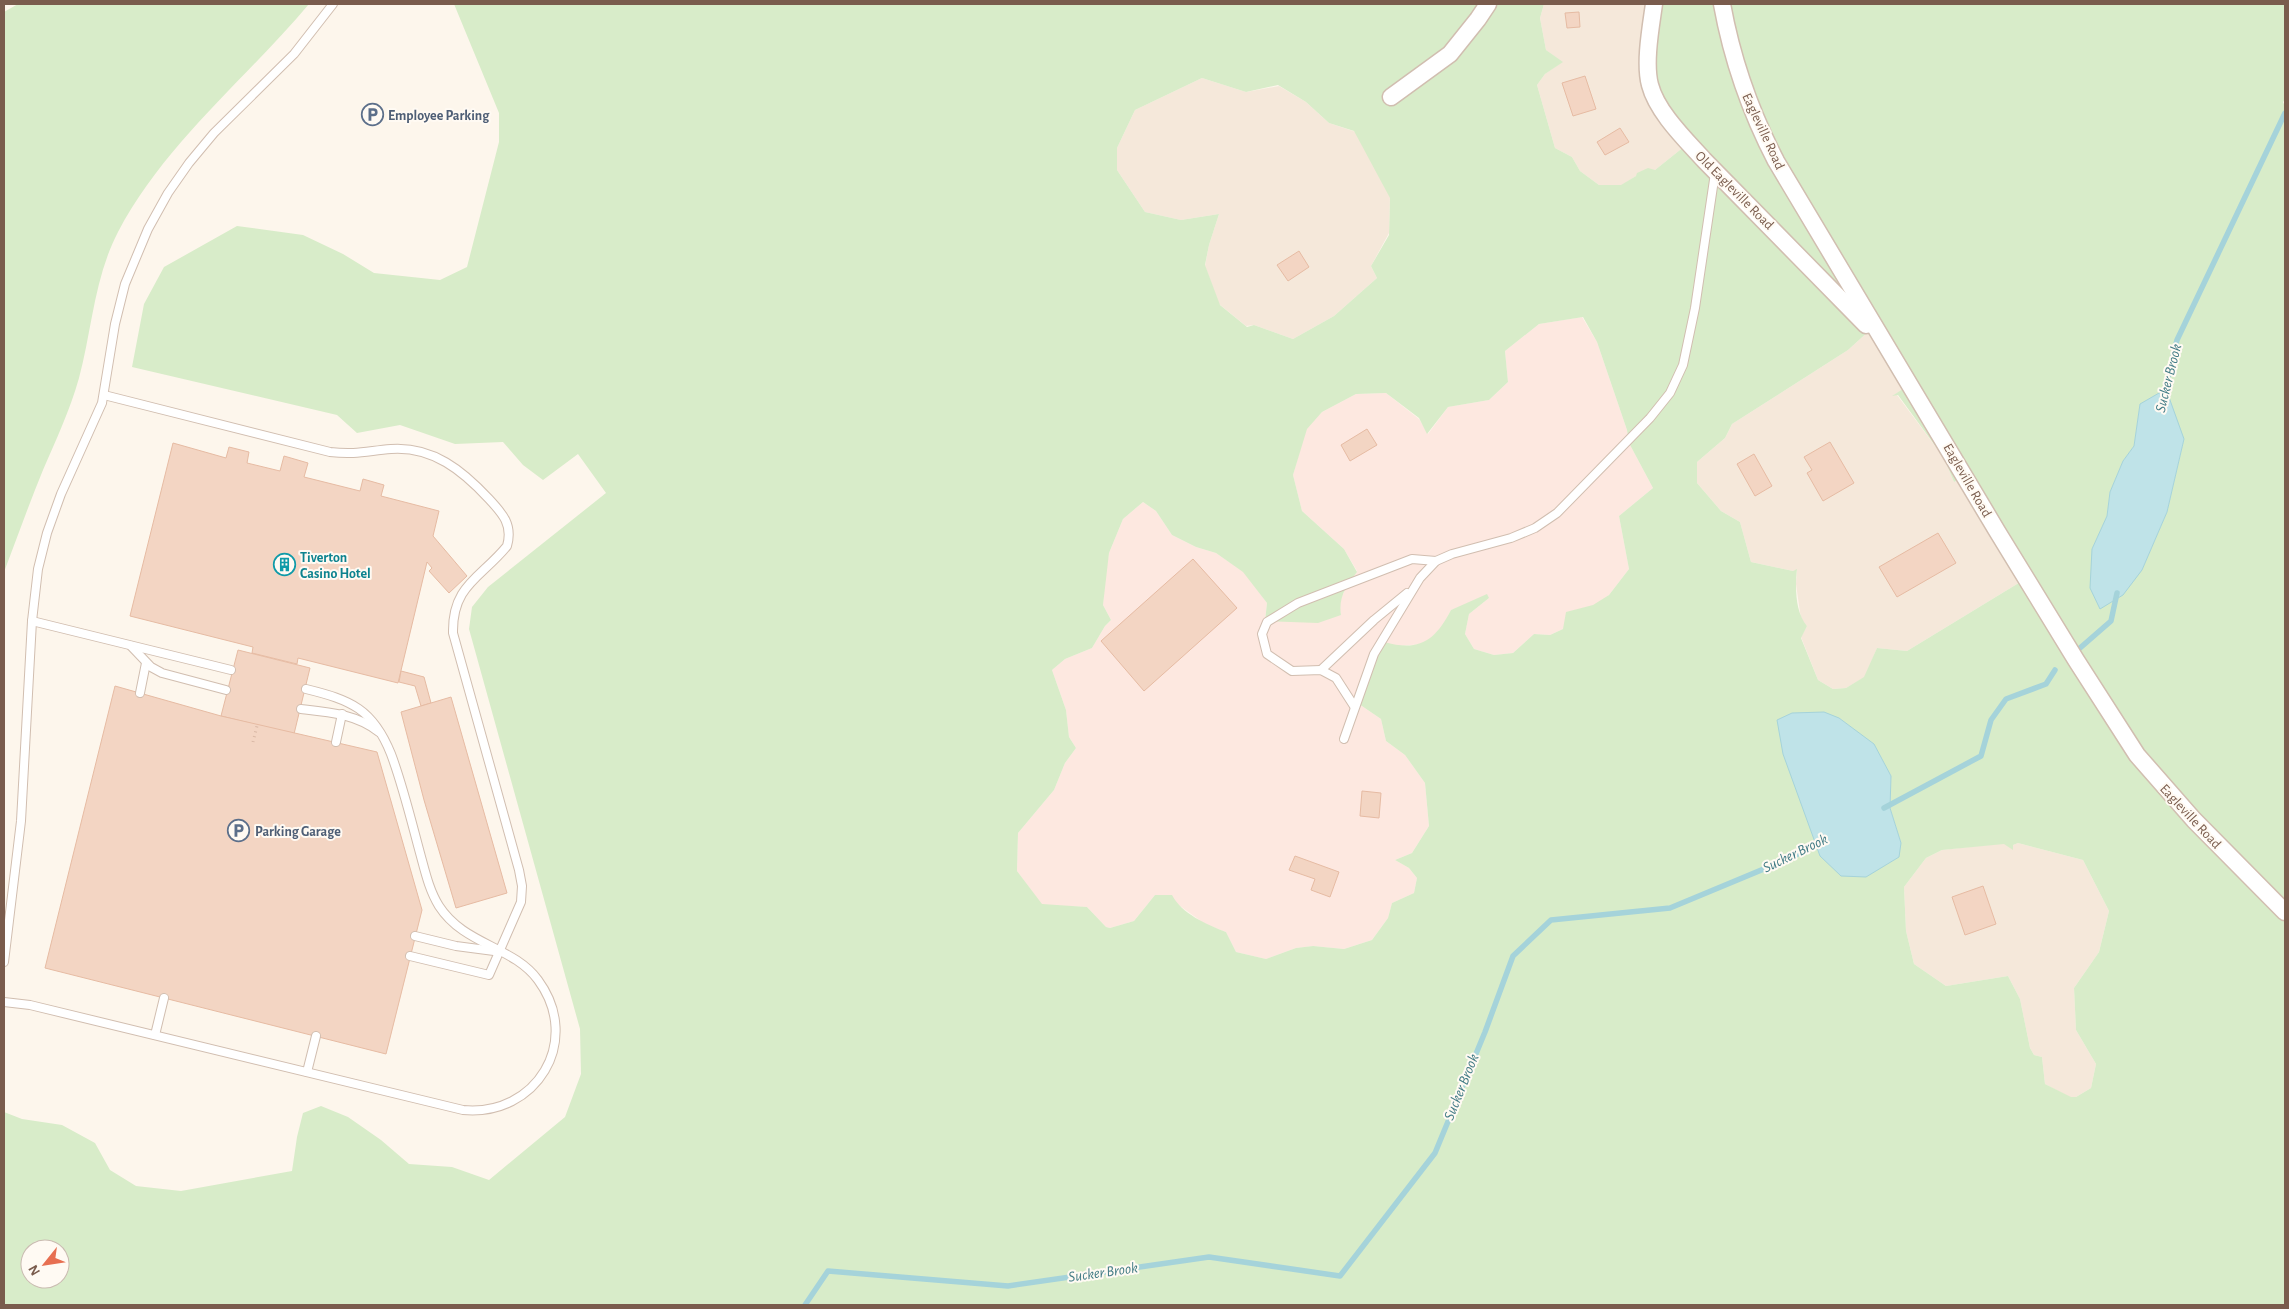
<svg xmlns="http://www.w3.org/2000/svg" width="2289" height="1309" font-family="'Alegreya Sans',sans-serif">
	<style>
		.residential { fill: #f5e8da }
		.commercial { fill: #fde8e0 }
		.green { fill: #d8ecc9; fill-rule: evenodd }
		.water { fill: #bfe3e8; stroke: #a5d3da }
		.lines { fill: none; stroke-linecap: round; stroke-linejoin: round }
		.stream { stroke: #a5d3da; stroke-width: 5.5 }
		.building { fill: #f3d5c3; stroke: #e6bba3 }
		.lane-casing { stroke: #d1beb0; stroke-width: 10 }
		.street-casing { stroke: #d1beb0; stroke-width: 19 }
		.path { stroke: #d9b8a5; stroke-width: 3; stroke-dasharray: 1 4; stroke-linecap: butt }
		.lane { stroke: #fff; stroke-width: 8 }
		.street { stroke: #fff; stroke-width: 16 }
		.labels { text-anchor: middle; stroke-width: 4; stroke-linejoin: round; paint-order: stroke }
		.service-label { font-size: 14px; font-weight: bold; fill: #4e5e75; stroke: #fffaf3; text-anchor: start }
		.street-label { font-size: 14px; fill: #7a5c4d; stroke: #fffaf3 }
		.culture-label { font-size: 14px; font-weight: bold; fill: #0d838f; stroke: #fffaf3; text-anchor: start }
		.water-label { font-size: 15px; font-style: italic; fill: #437c86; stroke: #fffaf3 }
	</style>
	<rect width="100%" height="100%" fill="#fdf6ec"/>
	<g class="residential">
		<path d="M1544,4H1651L1685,146L1655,170L1636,176L1622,185H1599L1580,171L1572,157L1555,148L1537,85L1545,74L1562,62L1546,50L1540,18Z"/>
		<path d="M1202,78L1246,92L1279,86L1306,102L1329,123L1356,132L1390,197L1389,233L1371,266L1377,278L1334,316L1293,339L1254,325L1246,326L1219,304L1205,266L1209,245L1219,214L1181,220L1145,212L1117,170V148L1135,110Z"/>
		<path d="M1870,330L1907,387L1894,395H1897L1944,458L1954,482L1963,478L2022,581L1907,651L1877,648L1865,677L1846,688L1833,689L1818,680L1801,637L1807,626L1801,619L1796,584L1797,570L1793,571L1751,562L1740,522L1721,511L1697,483V462L1725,438L1732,424L1848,350Z"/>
		<path d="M2004,843L2013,849V845L2018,843L2083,860L2109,911L2099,952L2074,988L2076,1030L2096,1064L2091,1088L2076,1097L2071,1098L2045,1084L2042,1057L2034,1055L2030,1048L2020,999L2008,976L1946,986L1914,964L1906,931L1904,887L1926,858L1942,850Z"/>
	</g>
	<path class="commercial" d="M1582,317L1597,342L1627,430L1629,443L1653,488L1619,516L1629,569L1609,595L1563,629L1550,635L1534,634L1513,653L1494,655L1474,649L1465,634L1469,614L1489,598L1451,610L1443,626L1425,644L1383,647L1372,661L1359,704L1381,719L1386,741L1405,755L1425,783L1429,826L1412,853L1395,860L1409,868L1417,878L1414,893L1392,903L1388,918L1372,940L1344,949L1313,946L1296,948L1266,959L1236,952L1226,932L1205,924L1176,903L1155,895L1134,921L1110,928L1106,927L1087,907L1042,905L1017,871L1018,833L1054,790L1065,763L1076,748L1069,737L1066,710L1052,670L1065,659L1092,648L1105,626L1111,620L1103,605L1105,577L1109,553L1123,519L1143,502L1156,511L1172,535L1196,547L1216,553L1244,572L1267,603L1265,620L1341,615L1339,604L1345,589L1357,571L1344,549L1302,511L1293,475L1306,429L1322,412L1356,394L1386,393L1419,419L1428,434L1448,407L1489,400L1508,382L1505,351L1539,324Z"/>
	<g class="green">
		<path d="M18,4H309C245,80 165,143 118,232C94,278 92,330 79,378C70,410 56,440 43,470C29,504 17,538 4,572V12Z"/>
		<path d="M454,4H1544L1540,18L1546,50L1563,62L1545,74L1537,85L1555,148L1572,157L1580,171L1599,185H1621L1636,176L1637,173L1648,168L1655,170L1685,146L1646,78L1651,4H2285V100L2283,102L2285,106V1305H4V1112L22,1119L62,1125L95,1143L110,1170L136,1186L181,1191L292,1171L297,1137L303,1113L321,1106L348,1117L381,1140L409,1164L452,1167L489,1180L565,1117L581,1074L580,1029L469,629L472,607L488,587L606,493L578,454L543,480L523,465L503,442L455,444L400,425L357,433L337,415L132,367L144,304L164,267L237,226L303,235L343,254L374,273L440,280L467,267L499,142V113ZM1202,78L1246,92L1278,85L1306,102L1329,123L1354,131L1390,198L1389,235L1371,266L1377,278L1334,316L1293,339L1254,325L1247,327L1220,305L1205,265L1209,245L1219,214L1181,220L1145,212L1117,170V148L1135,110ZM1583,317L1597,342L1627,430L1629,443L1653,488L1619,516L1629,569L1609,595L1593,605L1566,612L1563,629L1550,635L1534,634L1513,653L1494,655L1474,649L1465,634L1469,614L1489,598L1487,594L1451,610C1435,641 1419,652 1384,642L1383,648L1372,661L1359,704L1381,719L1386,741L1405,755L1425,783L1429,826L1412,853L1395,860L1409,868L1417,878L1414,893L1392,903L1388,918L1372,940L1344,949L1313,946L1296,948L1266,959L1236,952L1226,932C1206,924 1182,914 1172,895H1155L1134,921L1110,928L1106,927L1087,907L1042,904L1017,871L1018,833L1054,790L1065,763L1076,748L1069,737L1066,710L1052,670L1065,659L1092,648L1105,626L1111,620L1103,605L1109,553L1123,519L1143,502L1156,511L1172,535L1196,547L1216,553L1243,572L1267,603L1265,621L1318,623L1341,615C1338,597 1347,585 1357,572L1344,549L1302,511L1293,475L1307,429L1322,412L1356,394L1386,393L1419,418L1427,434L1448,407L1489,400L1508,382L1505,351L1539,324ZM1870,330L1906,387L1892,396L1898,395L1944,458L1954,482L1962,478L2022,581L1907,651L1877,648L1864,677L1846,688L1833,689L1818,680L1801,638L1807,626C1795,612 1795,587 1797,569L1793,571L1751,562L1740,522L1721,511L1697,483V462L1725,438L1732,424L1848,350ZM2140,404L2184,439L2167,512L2142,570L2092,549L2107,516L2110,492L2123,461L2134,446ZM1839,718L1873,744L1891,776L1890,808L1901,843ZM2018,843L2083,860L2109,911L2099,952L2074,988L2076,1030L2096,1064L2091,1088L2076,1097H2071L2045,1084L2042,1057L2034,1055L2030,1048L2020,999L2008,976L1946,986L1914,964L1906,931L1904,887L1926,858L1942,850L2004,844L2013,850V845ZM30,1249H60V1279H30Z"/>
	</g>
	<g class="water">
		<path d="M2166,389L2184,439L2167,512L2142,570L2123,595L2100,609L2090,588L2092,549L2107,516L2110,492L2123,461L2134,446L2140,404Z"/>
		<path d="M1824,712L1839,718L1874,744L1891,776L1890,808L1901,843L1899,857L1866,877L1841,876L1820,856L1783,754L1777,720L1792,713Z"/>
	</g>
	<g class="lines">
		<g class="stream">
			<path d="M2163,397L2177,340L2285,113"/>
			<path d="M2080,648L2111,621L2117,593"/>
			<path d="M1884,808L1981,756L1991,720L2006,699L2046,684L2055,670"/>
			<path d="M805,1305L828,1271L1008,1286L1209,1257L1340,1276L1435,1153L1485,1032L1513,956L1551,920L1670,908L1790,858L1821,842"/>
		</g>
	</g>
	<g class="building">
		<path d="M1579,12L1580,27L1567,28L1565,13Z"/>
		<path d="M1585,76L1596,109L1573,116L1562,83Z"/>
		<path d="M1620,128L1629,142L1605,155L1597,142Z"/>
		<path d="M1299,251L1309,267L1288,281L1277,265Z"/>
		<path d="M1367,429L1377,445L1350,461L1341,445Z"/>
		<path d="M1830,442L1854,483L1823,501L1807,473L1812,470L1804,457Z"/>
		<path d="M173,443L226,458L229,447L249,452L247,463L280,471L284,456L308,463L304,477L360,491L363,479L384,485L381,496L439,511L433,536L467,576L449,593L429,571L432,568L427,562L398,683L298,658L297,664L252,653L253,647L130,616Z"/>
		<path d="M1754,454L1772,486L1755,496L1737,464Z"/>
		<path d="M1938,533L1956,563L1897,597L1879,567Z"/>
		<path d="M1193,559L1237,608L1144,691L1101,641Z"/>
		<path d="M238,650L310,668L294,734L221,716Z"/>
		<path d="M401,671L424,677L431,703L421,706L415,686L399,682Z"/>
		<path d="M115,686L221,716L377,752L422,910L386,1054L45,968Z"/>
		<path d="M451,697L507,893L456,908L424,800L401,712Z"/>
		<path d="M1362,791L1381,793L1379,818L1360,816Z"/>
		<path d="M1295,856L1339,872L1330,897L1311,890L1315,879L1289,870Z"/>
		<path d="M1983,886L1996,924L1965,935L1952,897Z"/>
	</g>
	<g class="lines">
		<defs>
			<g id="lane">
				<path d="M104,395L330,452C356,455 367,451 391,449C433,446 463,471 489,499C503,514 513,525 507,546C481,578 452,585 453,633L519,870L522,886L521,902L489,975L410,956"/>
				<path d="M32,621L231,670"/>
				<path d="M131,646L151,667L162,673L226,690"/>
				<path d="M1321,670L1374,620L1407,593"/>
				<path d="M140,693L146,663"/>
				<path d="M1354,706L1336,678L1321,670L1292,671L1267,654L1262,634L1267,622L1298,603L1412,559L1436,561"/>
				<path d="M301,709C329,712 356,714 379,732"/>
				<path d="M1344,739L1374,654L1420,578L1436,561L1452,554L1511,538L1535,528L1557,513L1650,418L1670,393L1683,365L1695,308L1715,173"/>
				<path d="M336,742L342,714"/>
				<path d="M415,936L456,946L494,951"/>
				<path d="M4,962L21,821L32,621L38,569L47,533L61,494L102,403L115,324L125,284L148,229L168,193L189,163L214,133L294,54L333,4"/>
				<path d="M4,1002L30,1005L463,1110C536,1117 583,1041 538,980C513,946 464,945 439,906C429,890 425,871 420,853C411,820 403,786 391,754C373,709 351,700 306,689"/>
				<path d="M155,1035L164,998"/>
				<path d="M307,1072L316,1036"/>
			</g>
			<g id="street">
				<path d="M1654,4C1651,26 1644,63 1650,85C1657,112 1685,139 1704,160L1866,325"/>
				<path d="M1722,4C1732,59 1750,111 1776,161L1997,531L2076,660L2137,755L2194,820L2285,912"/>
				<path d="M1391,97L1450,54L1478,19L1488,4"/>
			</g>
		</defs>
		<use href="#lane" class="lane-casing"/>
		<use href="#street" class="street-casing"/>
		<path class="path" d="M253,742L257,726"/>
		<use href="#lane" class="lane"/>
		<use href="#street" class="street"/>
	</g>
	<defs>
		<symbol id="parking-ring" viewBox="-11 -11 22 22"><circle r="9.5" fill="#fffaf3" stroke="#5c6f8a" stroke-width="1.5"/><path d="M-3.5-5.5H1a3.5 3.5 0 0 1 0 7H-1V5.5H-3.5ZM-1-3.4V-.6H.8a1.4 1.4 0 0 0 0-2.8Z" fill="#5c6f8a"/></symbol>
		<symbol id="building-ring" viewBox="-11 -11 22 22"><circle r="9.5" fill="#fffaf3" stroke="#0f9aa8" stroke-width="1.5"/><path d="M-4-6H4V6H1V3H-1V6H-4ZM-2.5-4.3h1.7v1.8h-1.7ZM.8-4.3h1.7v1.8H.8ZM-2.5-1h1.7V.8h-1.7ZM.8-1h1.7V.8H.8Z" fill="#0f9aa8"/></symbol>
	</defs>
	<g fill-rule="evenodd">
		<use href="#parking-ring" x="360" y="102" width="25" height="25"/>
		<use href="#building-ring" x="272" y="552" width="25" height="25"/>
		<use href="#parking-ring" x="226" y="818" width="25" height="25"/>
	</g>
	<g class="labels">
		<g class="service-label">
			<text x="388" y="120">Employee Parking</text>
			<text x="255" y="836">Parking Garage</text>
		</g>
		<g class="street-label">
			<text transform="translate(1764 131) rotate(65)" y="5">Eagleville Road</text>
			<text transform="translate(1735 190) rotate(45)" y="5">Old Eagleville Road</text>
			<text transform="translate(1968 480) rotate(60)" y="5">Eagleville Road</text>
			<text transform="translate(2191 816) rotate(47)" y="5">Eagleville Road</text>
		</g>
		<g class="culture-label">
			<text x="300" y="562">Tiverton<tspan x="300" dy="16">Casino Hotel</tspan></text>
		</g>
		<g class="water-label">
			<text transform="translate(2168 378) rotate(-76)" y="5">Sucker Brook</text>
			<text transform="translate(1795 853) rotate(-26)" y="5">Sucker Brook</text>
			<text transform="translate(1461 1087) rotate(-68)" y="5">Sucker Brook</text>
			<text transform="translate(1103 1272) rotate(-8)" y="5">Sucker Brook</text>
		</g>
	</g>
	<rect width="2289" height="1309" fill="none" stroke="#7a5c4d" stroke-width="10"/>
	<g transform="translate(45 1264) rotate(240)"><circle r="24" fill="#fffaf3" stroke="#cabbb1"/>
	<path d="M0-4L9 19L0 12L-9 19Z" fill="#e76f51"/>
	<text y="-8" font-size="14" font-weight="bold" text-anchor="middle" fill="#7a5c4d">N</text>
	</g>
</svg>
